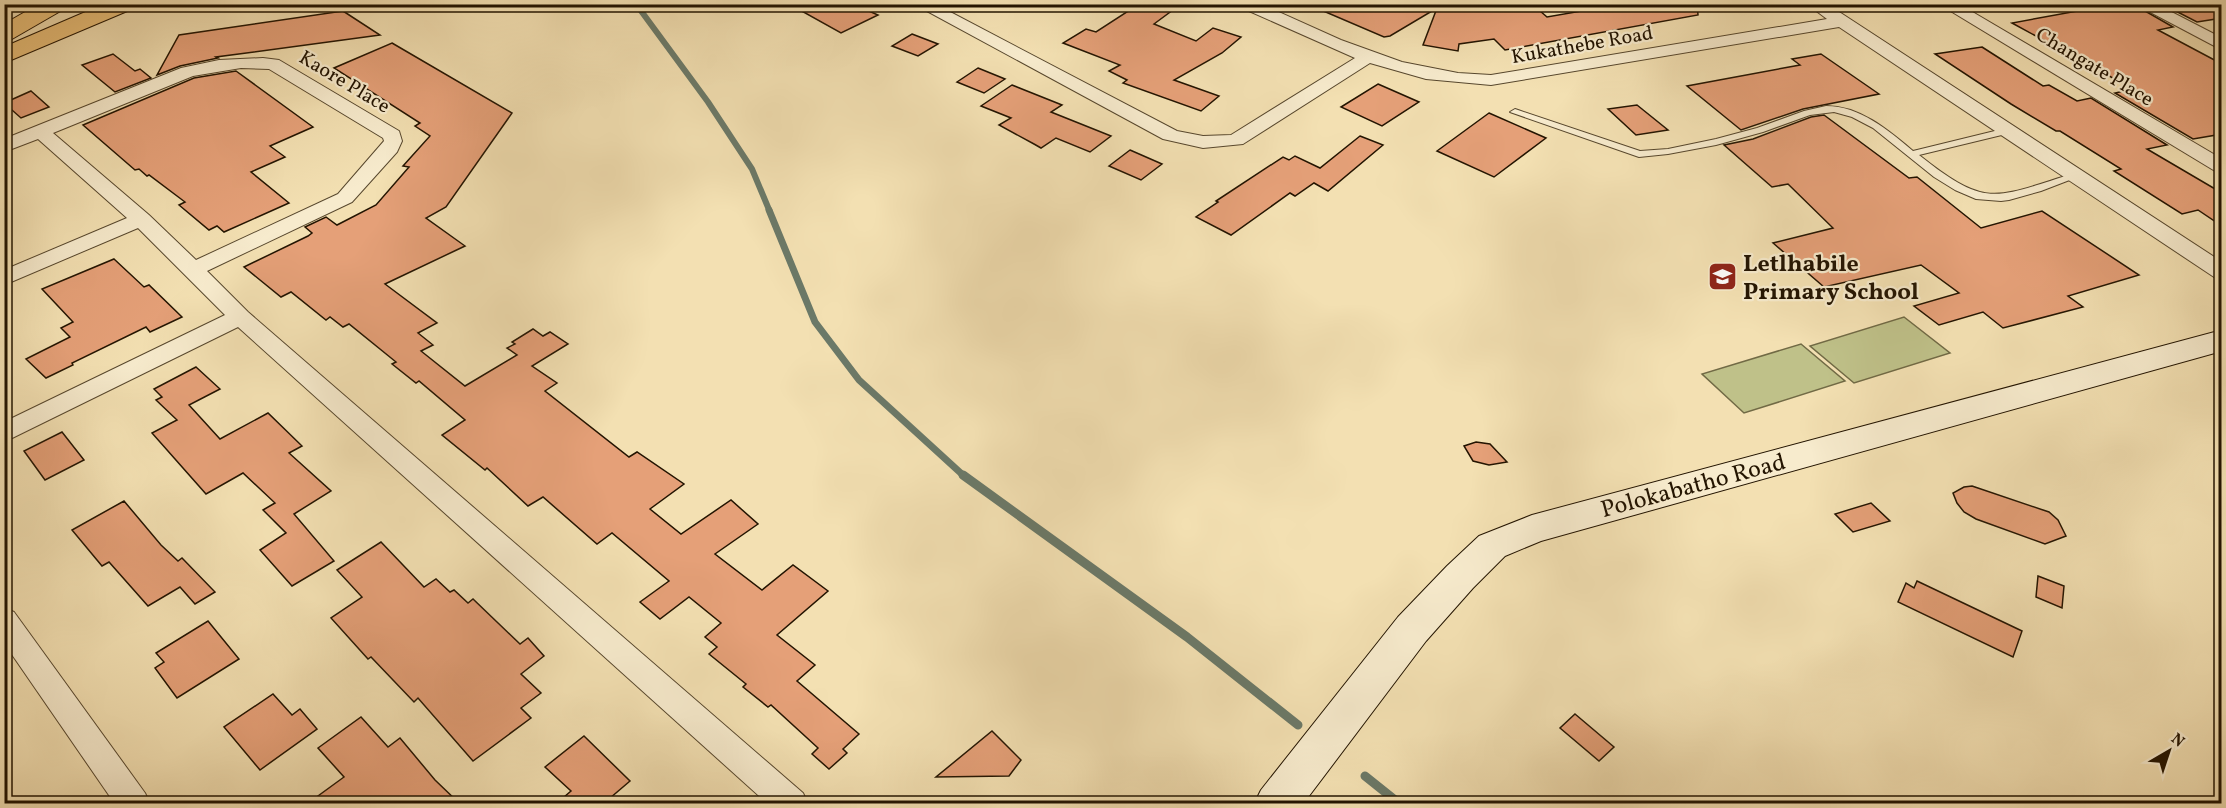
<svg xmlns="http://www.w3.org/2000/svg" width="2226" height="808" font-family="Vollkorn,serif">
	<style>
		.green { fill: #bfc189; stroke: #716a45; stroke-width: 1.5 }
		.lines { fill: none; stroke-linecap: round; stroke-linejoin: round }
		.stream-far2 { stroke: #6b7968; stroke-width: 6 }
		.stream-far1 { stroke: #6b7968; stroke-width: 7 }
		.stream { stroke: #6b7968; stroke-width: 9 }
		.building { fill: #e5a078; stroke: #231401; stroke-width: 1.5 }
		.lane-casing { stroke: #57472d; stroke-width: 2 }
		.street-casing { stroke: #57472d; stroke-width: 2 }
		.secondary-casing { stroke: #231401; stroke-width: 2 }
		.highway-casing { stroke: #231401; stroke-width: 2 }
		.lane { fill: #f7ebcd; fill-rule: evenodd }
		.street { fill: #f7ebcd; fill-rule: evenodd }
		.secondary { fill: #f7ebcd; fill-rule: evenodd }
		.highway { fill: #eac079; fill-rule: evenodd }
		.labels { text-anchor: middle; stroke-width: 4.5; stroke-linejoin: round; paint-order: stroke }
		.far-street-label { font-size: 20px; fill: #231401; stroke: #f7ebcd }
		.poi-label { font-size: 24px; font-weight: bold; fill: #231401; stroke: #f7ebcd; text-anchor: start }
		.street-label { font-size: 24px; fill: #231401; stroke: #f7ebcd }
	</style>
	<rect width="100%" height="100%" fill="#f3e0b2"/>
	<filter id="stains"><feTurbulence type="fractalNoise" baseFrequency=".00333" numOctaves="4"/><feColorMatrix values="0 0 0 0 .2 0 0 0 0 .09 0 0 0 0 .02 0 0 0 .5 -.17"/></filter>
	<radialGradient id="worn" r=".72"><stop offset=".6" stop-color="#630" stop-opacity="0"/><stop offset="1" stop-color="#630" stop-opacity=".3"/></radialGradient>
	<g class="green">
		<path d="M1904,317L1950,353L1854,383L1810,346Z"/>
		<path d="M1801,344L1845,381L1744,413L1702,374Z"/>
	</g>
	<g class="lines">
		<path class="stream-far2" d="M636,4L708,102L752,169L770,212"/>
		<path class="stream-far1" d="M769,210L815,322L859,380L964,476"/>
		<g class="stream">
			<path d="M963,475L1187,637L1298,725"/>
			<path d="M1365,776L1400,804"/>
		</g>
	</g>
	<g class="building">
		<path d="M789,4H853L878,15L841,33Z"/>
		<path d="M1139,4H1181L1154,24L1196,41L1213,28L1241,37L1222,53L1174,80L1219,96L1201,111L1123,83L1127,80L1109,71L1120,65L1063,43L1086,29L1096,32Z"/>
		<path d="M1307,4H1532L1547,17L1616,5L1619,7L1634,4H1697L1698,15L1505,50L1494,39L1459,44L1458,51L1423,45L1437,8L1390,36L1384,37Z"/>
		<path d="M2116,4H2133L2173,27L2158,30L2222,64V134L2193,139L2115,93L2133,89L2012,23Z"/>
		<path d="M2162,4H2222V18L2197,22Z"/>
		<path d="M343,11L380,35L216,57L218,58L180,66L157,75L179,35Z"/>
		<path d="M912,34L938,44L918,56L892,46Z"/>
		<path d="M392,43L512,113L446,207L426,218L465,246L385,284L437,323L418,333L433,345L421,351L465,386L517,355L507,348L515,344L512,342L533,329L543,336L550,332L568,344L532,366L557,383L545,391L629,457L637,452L684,484L650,509L681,534L731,500L758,524L715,554L762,590L793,565L828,591L777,635L815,665L797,681L859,734L843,749L847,753L829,769L812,754L818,748L771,705L768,707L743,687L746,684L709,654L717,647L705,637L721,623L689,597L660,619L640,602L669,581L612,533L597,544L543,497L528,506L487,468L485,470L442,435L465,420L419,381L416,383L392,364L396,362L349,324L343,327L330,317L326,320L291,292L281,297L244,267L308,236L312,233L305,227L326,217L337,225L376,205L409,167L403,166L430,136L415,126L420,123L334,68Z"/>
		<path d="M1982,47L2043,86L2049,85L2077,101L2091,98L2167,145L2147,149L2222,193V226L2198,210L2182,214L2114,171L2121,169L2060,131H2056L2011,104L1935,54Z"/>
		<path d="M113,54L135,71L140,69L151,78L115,92L82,65Z"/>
		<path d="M1821,54L1879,94L1803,109L1741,130L1687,86L1800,65L1792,59Z"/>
		<path d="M978,68L1005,79L984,93L957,82Z"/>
		<path d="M236,71L313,127L270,146L285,157L251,172L289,203L224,232L217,226L209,230L179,205L185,202L149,175L147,176L139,169L135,170L83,125L194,78Z"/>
		<path d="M1378,84L1419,102L1382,126L1341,107Z"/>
		<path d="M1012,85L1062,105L1051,112L1111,136L1090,152L1056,138L1041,148L1034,144L999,125L1011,118L981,106Z"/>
		<path d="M31,91L49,107L21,118L4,103Z"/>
		<path d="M1637,105L1668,130L1636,135L1608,109Z"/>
		<path d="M1489,113L1546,138L1494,177L1437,151Z"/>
		<path d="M1824,115L1909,178L1917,177L1981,228L2042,211L2139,275L2068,296L2083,307L2003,328L1983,312L1939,325L1914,306L1959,293L1921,265L1824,287L1773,243L1833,228L1788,184L1772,187L1724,145L1753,139L1811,117Z"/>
		<path d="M1360,136L1383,145L1328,191L1314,183L1295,196L1290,193L1231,235L1196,217L1218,202L1216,201L1283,157L1289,160L1295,156L1320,168Z"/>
		<path d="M1130,150L1162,164L1141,180L1109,166Z"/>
		<path d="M114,259L144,287L149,285L182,317L150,332L146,327L72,363L73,365L46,378L26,359L70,337L61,328L73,322L42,289Z"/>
		<path d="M196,367L220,389L189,405L220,439L268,413L302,446L289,453L331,491L294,514L334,561L292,586L260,550L286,533L263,510L275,503L243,473L206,494L152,433L177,420L156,400L162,397L154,389Z"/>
		<path d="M62,432L84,460L45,480L24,451Z"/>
		<path d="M1476,442L1490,444L1507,462L1489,465L1473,461L1464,446Z"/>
		<path d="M1972,486L2049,512L2058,520L2066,536L2045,544L1976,519L1964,512L1957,503L1953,493L1964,487Z"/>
		<path d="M124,501L161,545L178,561L182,558L215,592L195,604L180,587L148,606L109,562L102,566L72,530Z"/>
		<path d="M1871,503L1890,521L1853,532L1835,514Z"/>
		<path d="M381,542L424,587L436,579L450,592L454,590L468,603L473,599L520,644L528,638L544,656L521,674L541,693L521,708L531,718L473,761L418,698L414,702L371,657L368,659L331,618L362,597L337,570Z"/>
		<path d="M2038,576L2064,586L2062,608L2036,597Z"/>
		<path d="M1917,581L2022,631L2013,657L1898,602L1906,583L1914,588Z"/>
		<path d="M208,621L239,659L177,698L155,668L164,662L156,653Z"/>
		<path d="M273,694L292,715L300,709L317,729L260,770L224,727Z"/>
		<path d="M1575,714L1614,747L1599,761L1560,728Z"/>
		<path d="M361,717L388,747L400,738L435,780L460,804H307L344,777L318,748Z"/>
		<path d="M992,731L1021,760L1009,776L936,777Z"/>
		<path d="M584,736L630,781L603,804H556L571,791L545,767Z"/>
	</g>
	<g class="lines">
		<defs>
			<path id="lane" d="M1826,106C1860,106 1888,130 1913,151L2007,128L2010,129V133L1919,155C1987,209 1994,198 2072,174L2075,173L2080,176L2041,191L2009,200L2001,201L1976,199L1955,190L1934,177L1873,128L1852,117L1834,112L1810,115L1763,132L1716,145L1668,154L1639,157L1510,112L1515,109L1518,110L1640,151L1668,149L1716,139L1757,128L1804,111Z"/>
			<g id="street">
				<path d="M914,4H935L1177,131L1203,136L1231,135L1355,58L1240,7L1238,4H1261L1341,40L1402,62L1458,73L1491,75L1827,19L1807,4H1827L2222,262V279L2214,277L1839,27L1491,85L1426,79L1370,63L1243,144L1203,148L1163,139Z"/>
				<path d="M1939,4H1959L2222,159V173L2215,171Z"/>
				<path d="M2135,4H2156L2222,38V50Z"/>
				<path d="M263,58L279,60L399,131L402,141L397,152L352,202L207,271L248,312L803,793L808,804H768L238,327L4,442V422L225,315L138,228L4,285V270L127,218L38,139L4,152V139L181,68L219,60ZM241,68L269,69L383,138L384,141L338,194L196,260L149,215L53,133L193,76Z"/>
				<path d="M4,608L14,612L145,793L150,804H115L4,643Z"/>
			</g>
			<path id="secondary" d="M2222,330V351L1541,541L1505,556L1473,588L1426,641L1303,804H1254L1261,790L1398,617L1447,566L1479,536L1532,515Z"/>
			<g id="highway">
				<path d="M39,4H67L64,9L12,39L4,41V24Z"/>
				<path d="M104,4H135L132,9L4,63V47Z"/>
			</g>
		</defs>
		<use href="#lane" class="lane-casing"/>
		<use href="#street" class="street-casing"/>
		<use href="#secondary" class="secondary-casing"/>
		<use href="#highway" class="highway-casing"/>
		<use href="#lane" class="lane"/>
		<use href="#street" class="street"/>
		<use href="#secondary" class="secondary"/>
		<use href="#highway" class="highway"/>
	</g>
	<defs>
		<symbol id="school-square" viewBox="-11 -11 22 22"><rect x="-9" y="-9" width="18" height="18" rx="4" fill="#8f2418" stroke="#f7ebcd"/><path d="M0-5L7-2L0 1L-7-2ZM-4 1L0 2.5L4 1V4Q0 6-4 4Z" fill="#fff"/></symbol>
	</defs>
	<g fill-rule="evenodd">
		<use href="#school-square" x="1706" y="260" width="33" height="33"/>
	</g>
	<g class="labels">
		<g class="far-street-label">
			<text transform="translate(1582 44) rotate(-10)" y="7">Kukathebe Road</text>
			<text transform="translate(2095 66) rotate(31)" y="7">Changate Place</text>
			<text transform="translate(345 81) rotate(31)" y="7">Kaore Place</text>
		</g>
		<g class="poi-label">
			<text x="1743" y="271">Letlhabile<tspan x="1743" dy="28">Primary School</tspan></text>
		</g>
		<g class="street-label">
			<text transform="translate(1693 485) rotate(-15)" y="8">Polokabatho Road</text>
		</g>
	</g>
	<rect width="2226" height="808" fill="none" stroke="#f3e0b2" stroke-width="24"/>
	<rect x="6" y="6" width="2214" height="796" fill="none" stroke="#231401" stroke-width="3"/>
	<rect x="12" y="12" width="2202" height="784" fill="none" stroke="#231401" stroke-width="1.5"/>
	<g transform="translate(2169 751) rotate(39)" stroke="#f7ebcd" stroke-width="4.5" paint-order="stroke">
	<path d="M0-4.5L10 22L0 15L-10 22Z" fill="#231401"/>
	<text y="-9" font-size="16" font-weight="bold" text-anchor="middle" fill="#231401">N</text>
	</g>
	<rect width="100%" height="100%" filter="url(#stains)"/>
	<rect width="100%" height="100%" fill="url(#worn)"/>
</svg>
